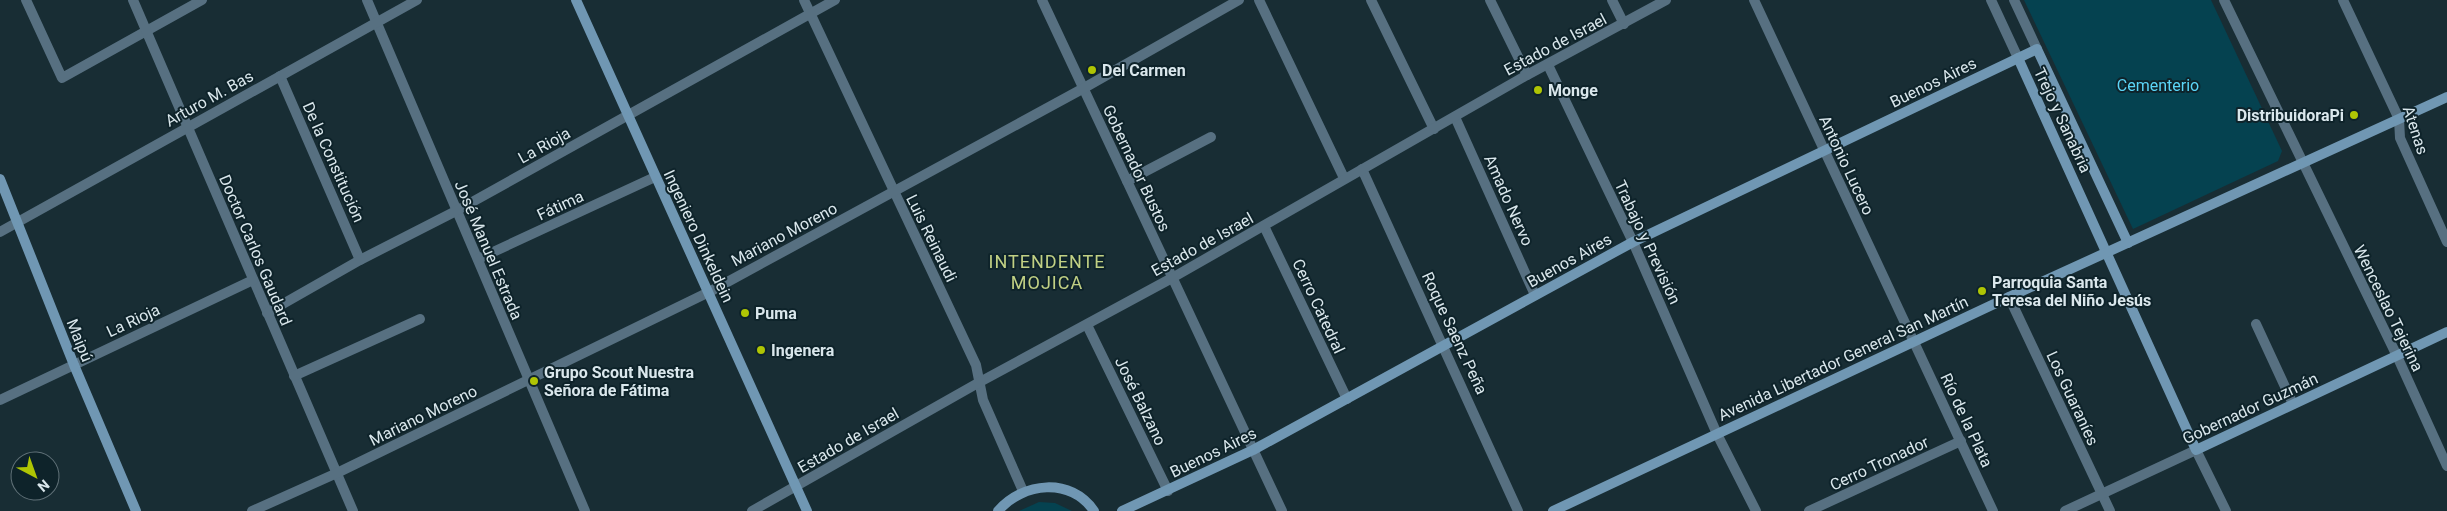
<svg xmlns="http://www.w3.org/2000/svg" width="2447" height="511" font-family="Roboto,sans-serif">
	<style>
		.green { fill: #054250 }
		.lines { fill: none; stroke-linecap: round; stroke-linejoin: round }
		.street { stroke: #577081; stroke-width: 10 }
		.secondary { stroke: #7097b3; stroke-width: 10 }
		.poi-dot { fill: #afc504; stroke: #0e232a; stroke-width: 2 }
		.labels { text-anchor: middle; stroke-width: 4; stroke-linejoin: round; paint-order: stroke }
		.street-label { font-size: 16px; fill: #dae7ec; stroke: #0e232a }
		.poi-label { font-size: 16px; font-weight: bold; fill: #dae7ec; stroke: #0e232a; text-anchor: start }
		.park-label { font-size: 16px; fill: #5bd5f7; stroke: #0e232a }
		.neighbourhood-label { font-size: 18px; letter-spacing: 1px; fill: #c1d084; stroke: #0e232a }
	</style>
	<rect width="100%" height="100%" fill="#182d34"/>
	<g class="green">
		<path d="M2024,0H2211L2282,151L2278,161L2133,229Z"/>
		<path d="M1039,502L1055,503L1072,511H1019Z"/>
	</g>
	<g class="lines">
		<g class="street">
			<path d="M26,0L62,78L202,0"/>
			<path d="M133,0L353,511"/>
			<path d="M367,0L585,511"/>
			<path d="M804,0L976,365L983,400L1023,491"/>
			<path d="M1042,0L1282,511"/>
			<path d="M1259,0L1344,178"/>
			<path d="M1371,0L1434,129"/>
			<path d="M1490,0L1527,75"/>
			<path d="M1612,0L1624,24"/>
			<path d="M1754,0L1993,511"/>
			<path d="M1991,0L2018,58"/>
			<path d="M2014,0L2037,49"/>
			<path d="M2224,0L2397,356L2447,466"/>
			<path d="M2343,0L2399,119L2400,138L2447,242"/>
			<path d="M1548,65L1633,242L1717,434L1756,511"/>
			<path d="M280,76L360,260"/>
			<path d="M1455,117L1535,295"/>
			<path d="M1362,169L1518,511"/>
			<path d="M1127,181L1211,137"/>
			<path d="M1264,226L1347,399"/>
			<path d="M0,232L417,0"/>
			<path d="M478,259L655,177"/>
			<path d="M2009,297L2110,511"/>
			<path d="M267,313L360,260L456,211L835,0"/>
			<path d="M2256,324L2293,404"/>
			<path d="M1087,325L1168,491"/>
			<path d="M294,376L420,319"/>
			<path d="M0,400L253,280"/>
			<path d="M252,511L337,473L709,292L1084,88L1239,0"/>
			<path d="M752,511L978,383L1172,278L1527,75L1666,0"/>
			<path d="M1809,511L1961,441"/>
			<path d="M2065,511L2196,450L2226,511"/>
		</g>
		<g class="secondary">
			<path d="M576,0L807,511"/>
			<path d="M2018,58L2196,450L2447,332"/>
			<path d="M0,179L74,365L136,511"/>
			<path d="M998,511C1023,482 1071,477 1094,511"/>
			<path d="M1122,511L1253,450L1633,242L2037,49L2128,243"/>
			<path d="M1553,511L2009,297L2447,97"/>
		</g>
	</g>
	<g class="poi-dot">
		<circle cx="1092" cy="70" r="5"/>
		<circle cx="1538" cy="90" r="5"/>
		<circle cx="2354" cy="115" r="5"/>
		<circle cx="1982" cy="291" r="5"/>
		<circle cx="745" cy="313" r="5"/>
		<circle cx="761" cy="350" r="5"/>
		<circle cx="534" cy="381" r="5"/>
	</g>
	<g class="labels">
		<g class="street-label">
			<text transform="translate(1555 44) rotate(-28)" y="6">Estado de Israel</text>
			<text transform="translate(1933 82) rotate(-26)" y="6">Buenos Aires</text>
			<text transform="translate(209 98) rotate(-29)" y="6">Arturo M. Bas</text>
			<text transform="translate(2063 120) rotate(65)" y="6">Trejo y Sanabria</text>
			<text transform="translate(2416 130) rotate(72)" y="6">Atenas</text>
			<text transform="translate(544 145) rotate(-29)" y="6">La Rioja</text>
			<text transform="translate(334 162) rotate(66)" y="6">De la Constitución</text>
			<text transform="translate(1847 165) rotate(65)" y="6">Antonio Lucero</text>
			<text transform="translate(1137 168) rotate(65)" y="6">Gobernador Bustos</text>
			<text transform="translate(1509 200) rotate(66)" y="6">Amado Nervo</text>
			<text transform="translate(560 205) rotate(-25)" y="6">Fátima</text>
			<text transform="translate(784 234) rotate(-28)" y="6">Mariano Moreno</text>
			<text transform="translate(699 236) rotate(65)" y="6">Ingeniero Dinkeldein</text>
			<text transform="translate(932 238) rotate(64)" y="6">Luis Reinaudi</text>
			<text transform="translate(1648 242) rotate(65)" y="6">Trabajo y Previsión</text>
			<text transform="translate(1202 244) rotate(-29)" y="6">Estado de Israel</text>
			<text transform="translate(256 250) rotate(67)" y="6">Doctor Carlos Gaudard</text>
			<text transform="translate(489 250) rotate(67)" y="6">José Manuel Estrada</text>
			<text transform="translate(1569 260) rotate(-29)" y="6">Buenos Aires</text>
			<text transform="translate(1319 306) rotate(65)" y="6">Cerro Catedral</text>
			<text transform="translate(2389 308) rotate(64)" y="6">Wenceslao Tejerina</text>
			<text transform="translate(133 320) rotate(-25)" y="6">La Rioja</text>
			<text transform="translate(1455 333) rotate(65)" y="6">Roque Saenz Peña</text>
			<text transform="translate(80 340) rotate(68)" y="6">Maipú</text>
			<text transform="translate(1843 358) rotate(-25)" y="6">Avenida Libertador General San Martín</text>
			<text transform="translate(2073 398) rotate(65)" y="6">Los Guaraníes</text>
			<text transform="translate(1141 401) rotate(64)" y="6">José Balzano</text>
			<text transform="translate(2250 408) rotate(-25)" y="6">Gobernador Guzmán</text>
			<text transform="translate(423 415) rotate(-26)" y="6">Mariano Moreno</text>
			<text transform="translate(1967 420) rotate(65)" y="6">Río de la Plata</text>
			<text transform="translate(848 440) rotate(-30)" y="6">Estado de Israel</text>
			<text transform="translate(1213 452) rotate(-26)" y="6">Buenos Aires</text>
			<text transform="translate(1879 463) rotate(-25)" y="6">Cerro Tronador</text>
		</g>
		<g class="poi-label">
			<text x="1102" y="76">Del Carmen</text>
			<text x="1548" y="96">Monge</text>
			<text x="2344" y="121" text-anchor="end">DistribuidoraPi</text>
			<text x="1992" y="288">Parroquia Santa<tspan x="1992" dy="18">Teresa del Niño Jesús</tspan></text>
			<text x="755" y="319">Puma</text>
			<text x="771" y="356">Ingenera</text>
			<text x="544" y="378">Grupo Scout Nuestra<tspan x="544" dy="18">Señora de Fátima</tspan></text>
		</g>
		<g class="park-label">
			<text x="2158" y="91">Cementerio</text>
		</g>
		<g class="neighbourhood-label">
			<text x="1047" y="268">INTENDENTE<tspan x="1047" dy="21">MOJICA</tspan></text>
		</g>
	</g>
	<g transform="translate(35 476) rotate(139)"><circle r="24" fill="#0e232a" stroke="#607178"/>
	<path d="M0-4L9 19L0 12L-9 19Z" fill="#afc504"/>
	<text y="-8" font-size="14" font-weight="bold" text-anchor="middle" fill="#dae7ec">N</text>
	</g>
</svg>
